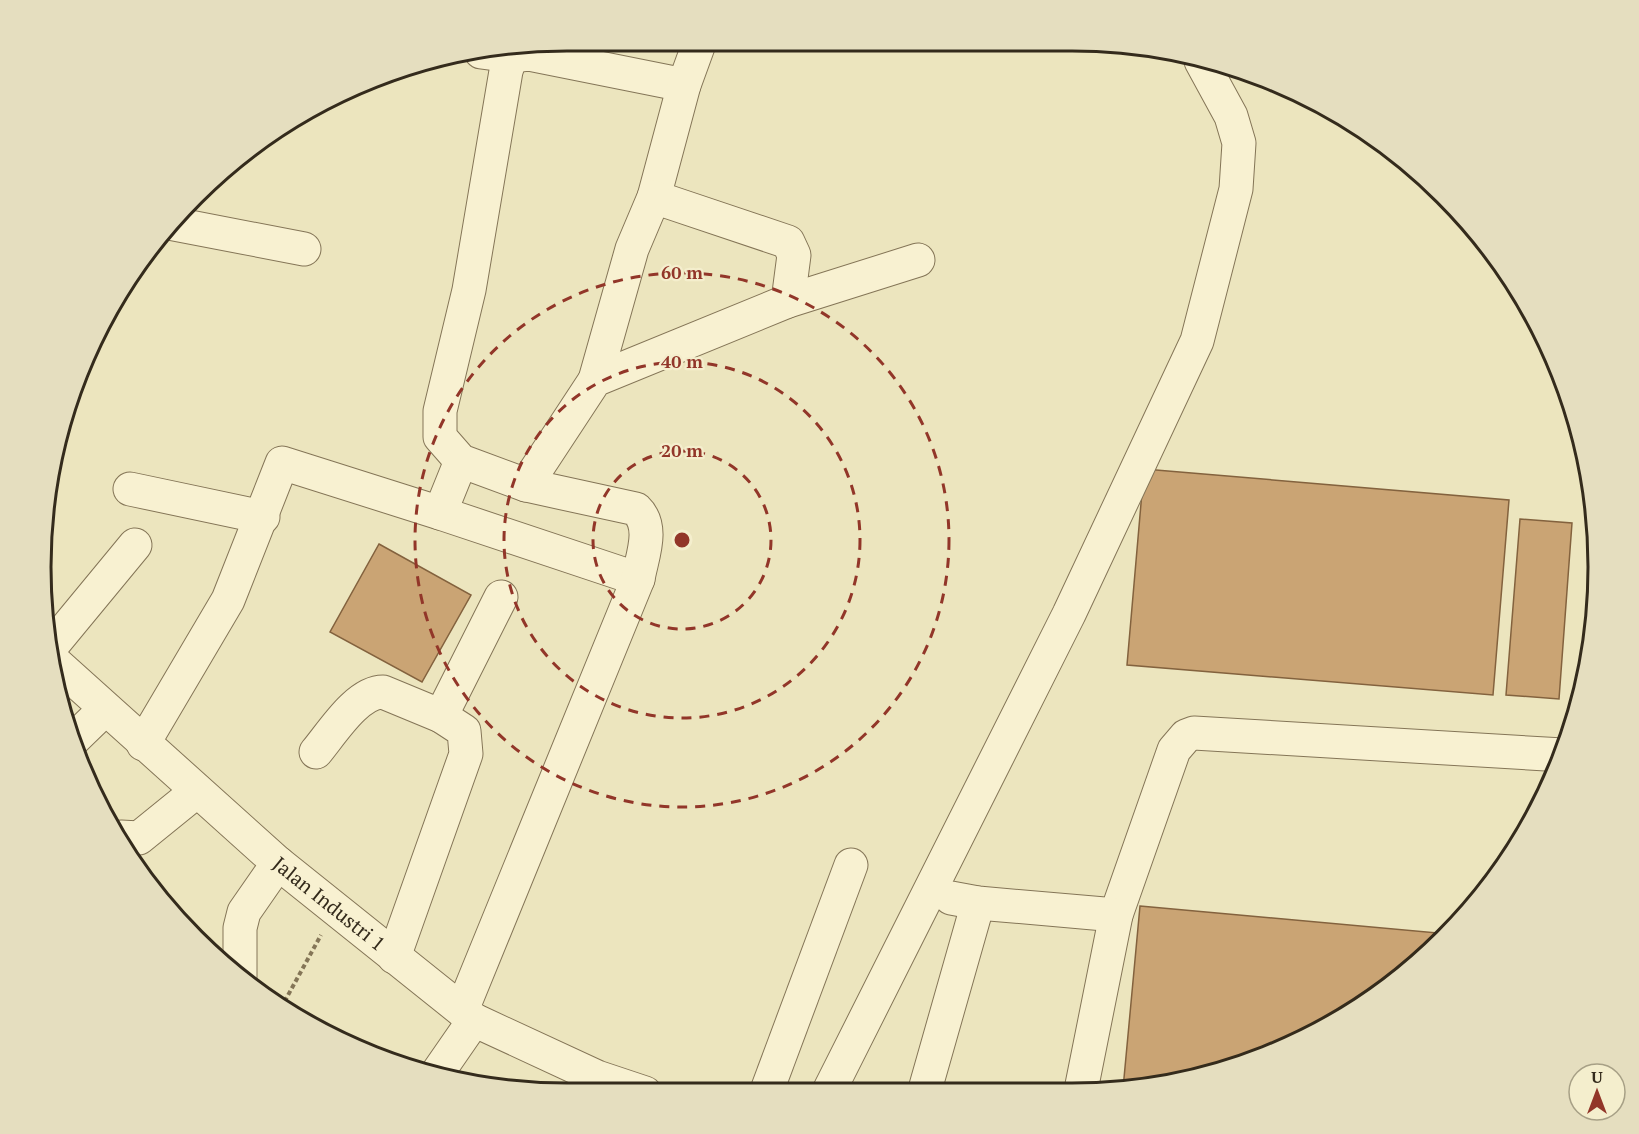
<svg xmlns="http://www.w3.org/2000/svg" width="1639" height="1134" font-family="'PT Serif',serif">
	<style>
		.building { fill: #caa474; stroke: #83623e; stroke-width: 1.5 }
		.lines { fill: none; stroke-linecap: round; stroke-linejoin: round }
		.minor-casing { stroke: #847557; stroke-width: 35 }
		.path { stroke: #847557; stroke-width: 4; stroke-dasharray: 4.5 3; stroke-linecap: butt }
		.minor { stroke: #f8f1d1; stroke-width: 33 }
		.ring { fill: none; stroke: #923629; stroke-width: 3; stroke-dasharray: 10 8 }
		.labels { text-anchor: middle; stroke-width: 4.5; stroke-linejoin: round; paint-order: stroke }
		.street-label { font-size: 20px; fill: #342b1c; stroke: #f4eecd }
		.rim { fill: none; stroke: #342b1c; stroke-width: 3 }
		.centre { fill: #923629; stroke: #f4eecd; stroke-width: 3 }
		.ring-label { font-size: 18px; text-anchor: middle; font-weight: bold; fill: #923629; stroke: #f4eecd; stroke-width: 4.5; stroke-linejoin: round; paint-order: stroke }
	</style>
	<rect width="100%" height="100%" fill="#ece5be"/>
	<g class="building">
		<path d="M1144,469L1509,500L1493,695L1127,665Z"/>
		<path d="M1520,519L1572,523L1559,699L1506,695Z"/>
		<path d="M379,544L471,595L422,682L330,632Z"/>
		<path d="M1140,906L1449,934L1305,1039L1174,1083L1123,1089Z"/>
	</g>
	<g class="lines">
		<defs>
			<g id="minor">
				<path d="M481,52L511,56L529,54L684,85L700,41"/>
				<path d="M684,85L654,197L788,242L794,255L788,301"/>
				<path d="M169,223L304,249"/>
				<path d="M595,380L632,249L654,197"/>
				<path d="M526,485L595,380L788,301L918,260"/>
				<path d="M130,489L263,517"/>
				<path d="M440,513L638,579"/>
				<path d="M50,648L135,545"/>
				<path id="s1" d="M50,658L278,863L474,1020L597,1077L645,1093"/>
				<path d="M441,716L501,597"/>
				<path d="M74,739L105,709"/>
				<path d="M143,744L228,600L282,463L440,513L461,461"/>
				<path d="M316,752C332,733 357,692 383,692L441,716L464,731L466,754L394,957"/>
				<path d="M121,837L139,838L197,791"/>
				<path d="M951,898L978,903L1116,915L1174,750L1186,736L1194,733L1563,755"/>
				<path d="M240,977V928L244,912L278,863"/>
				<path d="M462,1010L638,579C642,556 655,527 636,509L526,485L461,461L440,437V411L469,290L506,71L511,56"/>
				<path d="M436,1075L474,1020"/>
				<path d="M1082,1085L1116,915"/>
				<path d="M766,1093L851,865"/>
				<path d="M828,1093L1069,614L1197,341L1236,189L1239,143L1231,116L1201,61"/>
				<path d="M924,1093L978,903"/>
			</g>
		</defs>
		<use href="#minor" class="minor-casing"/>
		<path class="path" d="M281,1008L321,935"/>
		<use href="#minor" class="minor"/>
	</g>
	<g class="ring">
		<circle cx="682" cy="540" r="89"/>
		<circle cx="682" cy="540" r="178"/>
		<circle cx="682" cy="540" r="267"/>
	</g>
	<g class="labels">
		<g class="street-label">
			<text dy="7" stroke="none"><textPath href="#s1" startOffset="372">Jalan Industri 1</textPath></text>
		</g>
	</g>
	<path d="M0 0H1639V1134H0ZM567 51H1072A516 516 0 0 1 1588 567V567A516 516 0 0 1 1072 1083H567A516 516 0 0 1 51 567V567A516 516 0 0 1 567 51Z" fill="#e5debf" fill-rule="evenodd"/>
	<path class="rim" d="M567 51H1072A516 516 0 0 1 1588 567V567A516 516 0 0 1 1072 1083H567A516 516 0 0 1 51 567V567A516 516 0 0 1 567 51Z"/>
	<circle cx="682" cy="540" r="9" class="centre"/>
	<g class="ring-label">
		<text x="682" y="279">60 m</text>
		<text x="682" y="368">40 m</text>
		<text x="682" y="457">20 m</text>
	</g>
	<g transform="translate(1597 1092)"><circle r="28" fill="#f4eecd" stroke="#a7a086" stroke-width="1.5"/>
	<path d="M0-4.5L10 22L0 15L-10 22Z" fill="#923629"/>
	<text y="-9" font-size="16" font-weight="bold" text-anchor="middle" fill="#342b1c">U</text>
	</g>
</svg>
